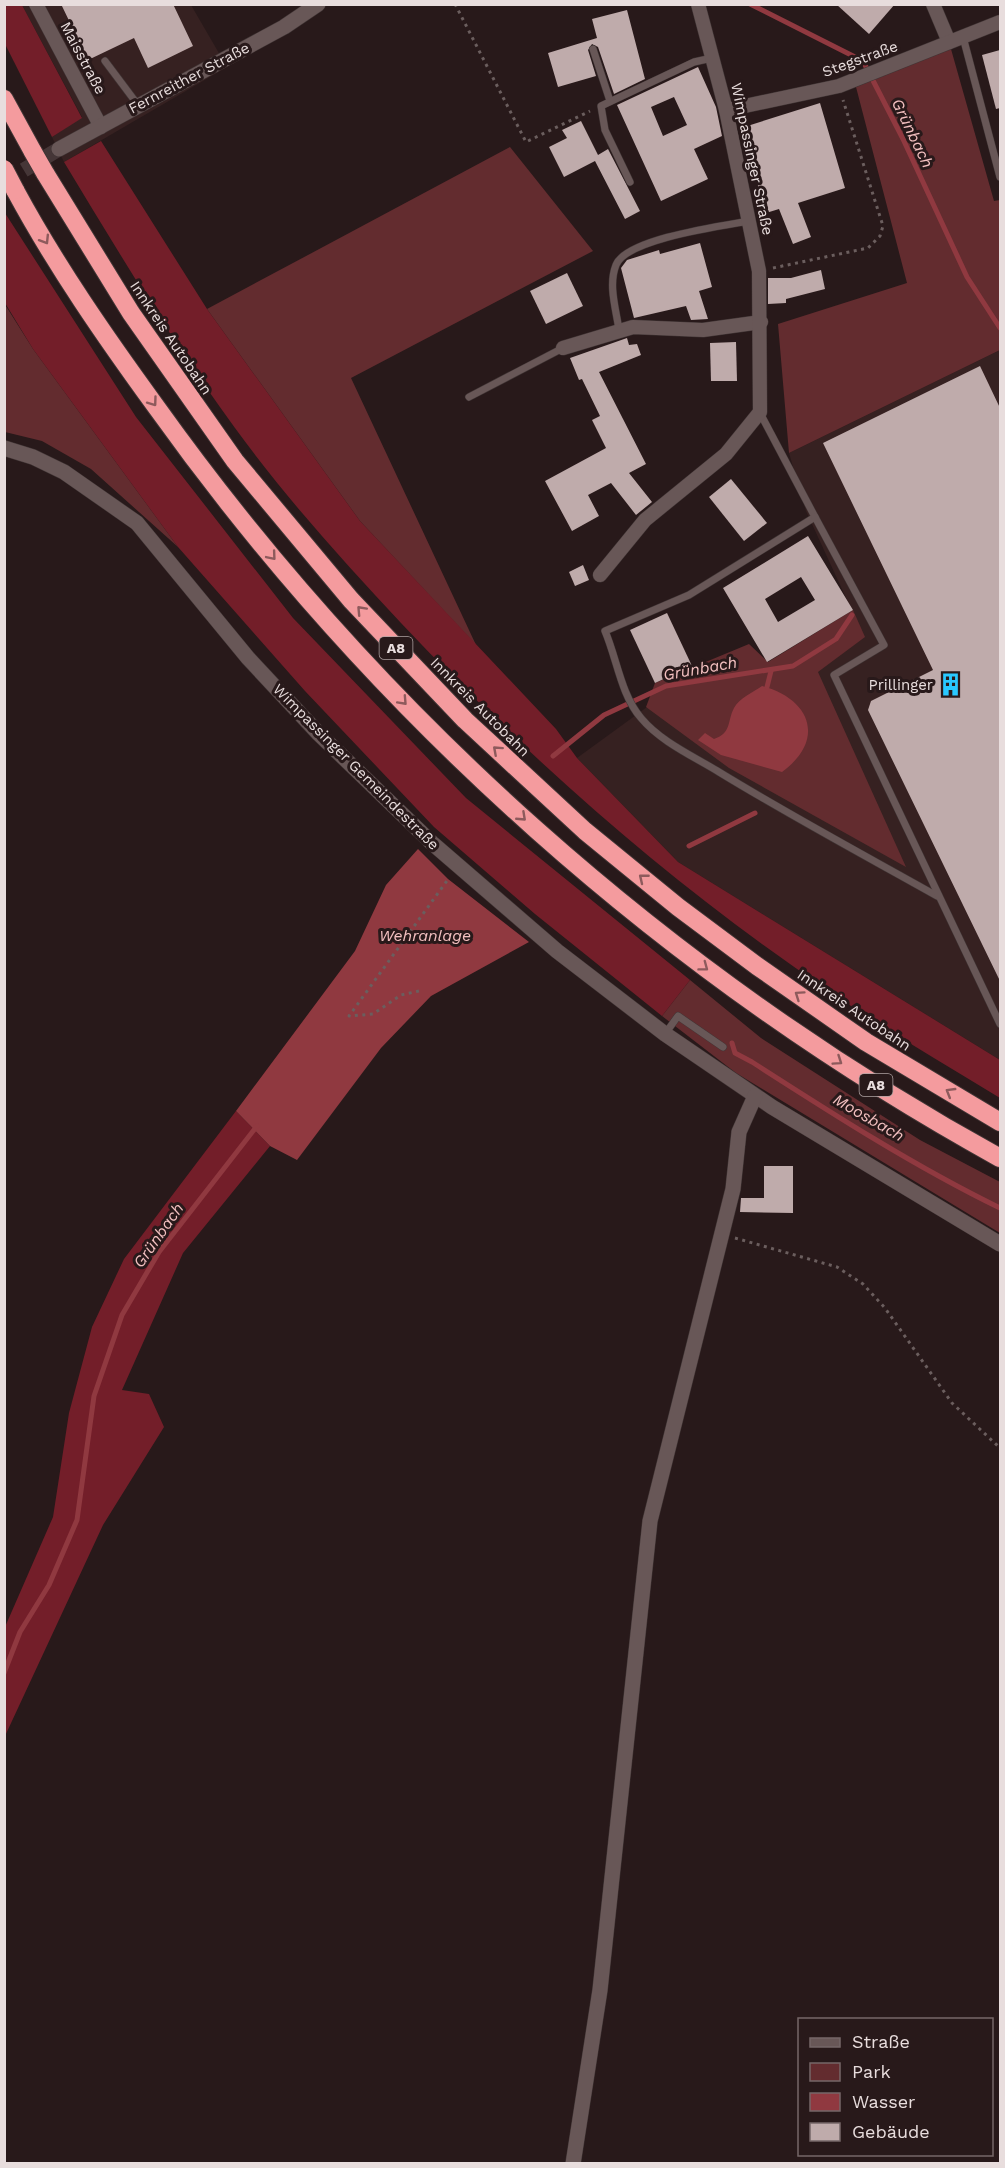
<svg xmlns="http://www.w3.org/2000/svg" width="1005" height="2168" font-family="'Work Sans',sans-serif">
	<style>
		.built { fill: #362121 }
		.green { fill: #632c2f }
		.forest { fill: #731e29 }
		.water { fill: #903940 }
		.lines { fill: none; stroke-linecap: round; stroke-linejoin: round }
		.stream { stroke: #903940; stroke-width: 5 }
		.building { fill: #bfabab; fill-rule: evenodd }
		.tertiary-tunnel { stroke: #453637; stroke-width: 15; stroke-dasharray: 15 8; stroke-linecap: butt }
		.service-casing { stroke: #403535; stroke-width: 8 }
		.minor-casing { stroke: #403535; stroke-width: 15 }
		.tertiary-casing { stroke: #403535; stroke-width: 16 }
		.motorway-casing { stroke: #403535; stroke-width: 20 }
		.path { stroke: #6b5e5e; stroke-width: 3; stroke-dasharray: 3 4.5; stroke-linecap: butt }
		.service { stroke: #685757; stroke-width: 7 }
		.minor { stroke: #685757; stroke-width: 14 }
		.tertiary { stroke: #685757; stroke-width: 15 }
		.motorway { stroke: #f49b9e; stroke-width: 18 }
		.motorway-bridge-casing { stroke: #403535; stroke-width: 20; stroke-linecap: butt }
		.motorway-bridge { stroke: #f49b9e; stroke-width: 18 }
		.oneway { stroke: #8e5a5c }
		.labels { text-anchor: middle; stroke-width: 6; stroke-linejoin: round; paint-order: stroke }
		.shield { fill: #28191a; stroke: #aea2a2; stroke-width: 1.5 }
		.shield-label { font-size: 14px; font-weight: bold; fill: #e8dddd }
		.street-label { font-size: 15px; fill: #e8dddd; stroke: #28191a }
		.poi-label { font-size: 15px; fill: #e8dddd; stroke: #28191a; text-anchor: end }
		.water-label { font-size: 16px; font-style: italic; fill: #f4c1c1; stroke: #28191a }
	</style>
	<rect width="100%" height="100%" fill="#28191a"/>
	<g class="built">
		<path d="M22,5H191L227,67L64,162L52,137L82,117Z"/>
		<path d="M1000,350V1060L678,862L577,758L658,699L787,695L864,637L806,511L789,453Z"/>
	</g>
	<g class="green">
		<path d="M949,42L994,201L1000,200V350L789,453L778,324L907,283L856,87Z"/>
		<path d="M510,147L593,251L351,378L476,645L360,521L207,309Z"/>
		<path d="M4,303L33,349L178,547L91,469L42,441L5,432Z"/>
		<path d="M853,610L865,637L818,672L906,867L729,768L646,707L655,683L749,644L768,662Z"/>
		<path d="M690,980L761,1038L920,1140L1000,1182V1233L736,1073L662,1016Z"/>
	</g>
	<g class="forest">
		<path d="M5,4L22,5L82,118L52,137L5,44Z"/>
		<path d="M101,141L207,309L360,521L556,729L577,758L678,862L1000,1060V1098C943,1063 884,1029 829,991C672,885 530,760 401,623C343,561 285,497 235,428C173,343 119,253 64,162Z"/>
		<path d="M5,213L136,417L293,618L466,798L690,980L662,1016L535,914L434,827L305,691L178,547L33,349L5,303Z"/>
		<path d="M236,1111L270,1146L183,1253L122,1390L149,1394L164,1427L103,1525L5,1736V1627L53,1517L69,1413L92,1327L124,1259Z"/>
	</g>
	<g class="water">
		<path d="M762,686C811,699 826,740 782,772L721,755L698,740L705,733L714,739C732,733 727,721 734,708C739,698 754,692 762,686Z"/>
		<path d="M418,849L448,879L529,942L431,996L381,1048L297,1160L270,1146L236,1111L355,951L386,885Z"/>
	</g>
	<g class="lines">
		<g class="stream">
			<path d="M750,4L863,61L903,139L967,277L1000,328"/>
			<path d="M767,687L771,671"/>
			<path d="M553,756L604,715L666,686L793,666L836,639L852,615"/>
			<path d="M689,846L755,813"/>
			<path d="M732,1043L735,1053L752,1062C833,1114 914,1166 1000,1208"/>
			<path d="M4,1673L20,1632L49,1585L77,1520L94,1396L122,1315L159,1252L257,1126"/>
		</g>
	</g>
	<g class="building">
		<path d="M61,4H173L193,46L148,68L134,38L88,60Z"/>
		<path d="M836,4H895L869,34Z"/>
		<path d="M627,10L645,79L614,94L598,47L592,44L588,50L596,76L558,87L548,53L597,38L592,19Z"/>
		<path d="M1000,50V108L996,109L982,55Z"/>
		<path d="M698,67L716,107L722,136L694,149L708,179L661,201L617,105ZM674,97L687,125L663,136L651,107Z"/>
		<path d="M820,103L845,188L798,203L811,237L793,244L779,209L766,213L741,128Z"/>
		<path d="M581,121L598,155L608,149L640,211L625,219L595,161L564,177L549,147L567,138L562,130Z"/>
		<path d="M700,243L712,287L699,291L708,319L691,320L686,306L634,318L621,268L627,260L659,250L660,254Z"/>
		<path d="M821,270L825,289L786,299V303L768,304V278H791Z"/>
		<path d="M567,273L583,306L546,324L530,291Z"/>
		<path d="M627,338L629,345L637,344L641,355L599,372L646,464L629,473L652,502L636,515L611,483L588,495L599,516L572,531L545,481L606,448L592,420L600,416L582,379L579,380L570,358Z"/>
		<path d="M736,342L737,381H711L710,343Z"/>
		<path d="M980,366L1000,408V981L868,710L871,701L933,670L823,443Z"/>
		<path d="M731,479L767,523L744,541L709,497Z"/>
		<path d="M808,536L853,610L767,662L723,588ZM801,577L815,600L778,622L765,599Z"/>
		<path d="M583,565L589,580L575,586L569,572Z"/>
		<path d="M667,613L692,666L655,683L630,630Z"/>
		<path d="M764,1166H793V1213L740,1212L741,1198H764Z"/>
	</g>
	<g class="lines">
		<path class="tertiary-tunnel" d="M4,182L59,149"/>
		<defs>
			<g id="service">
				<path d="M963,37L1000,177"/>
				<path d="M593,49L610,101"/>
				<path d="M105,61L138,105"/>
				<path d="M630,182L605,130L601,106L694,62L712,58"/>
				<path d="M619,330C616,309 608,285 616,265C626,239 721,226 749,221"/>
				<path d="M469,397L563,348"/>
				<path d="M760,413L815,517L689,595L605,631C617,659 621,695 641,718C661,742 693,756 719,772C791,816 864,855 937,896"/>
				<path d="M815,517L884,645L834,675L1000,1024"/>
				<path d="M665,1034L678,1016L723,1047"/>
			</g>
			<g id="minor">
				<path d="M36,4L101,127"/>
				<path d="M933,4L949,42"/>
				<path d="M726,110L839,86L1000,22"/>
				<path d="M563,348L633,327L703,330L761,322"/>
				<path d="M600,575L645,520L726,454L760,412L759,271L726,110L698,4"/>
			</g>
			<g id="tertiary">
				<path d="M59,149L284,27L318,4"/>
				<path d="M4,448L33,457L64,472L137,523L248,658L318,733L432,843L557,951L665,1034L772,1107L1000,1244"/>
				<path d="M573,2164L600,1990L650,1521L733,1189L739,1132L755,1096"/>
			</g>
			<g id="motorway">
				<path d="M4,99L33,152"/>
				<path d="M45,173L131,313L235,461L351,600L465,720L585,831L678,907L757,966L866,1042L1000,1122"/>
				<path d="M15,190C56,266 106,338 157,408C378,717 668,975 1000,1158"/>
			</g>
		</defs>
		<use href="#service" class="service-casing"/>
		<use href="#minor" class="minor-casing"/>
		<use href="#tertiary" class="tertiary-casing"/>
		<use href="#motorway" class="motorway-casing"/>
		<g class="path">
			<path d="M455,4L526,142L590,111"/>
			<path d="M773,268L868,248L880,236L883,226L843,100"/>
			<path d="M419,991L401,995L373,1014L349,1016L449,878"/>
			<path d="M735,1238L837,1267L863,1284L885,1308L952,1403L1000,1448"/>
		</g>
		<use href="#service" class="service"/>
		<use href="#minor" class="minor"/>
		<use href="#tertiary" class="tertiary"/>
		<use href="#motorway" class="motorway"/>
		<defs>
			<g id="motorway-bridge">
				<path d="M33,152L45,173"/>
				<path d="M4,169L15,190"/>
			</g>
		</defs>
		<use href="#motorway-bridge" class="motorway-bridge-casing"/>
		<use href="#motorway-bridge" class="motorway-bridge"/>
	</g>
	<defs><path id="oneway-chevron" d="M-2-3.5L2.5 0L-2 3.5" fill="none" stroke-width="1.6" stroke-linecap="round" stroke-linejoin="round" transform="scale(1.5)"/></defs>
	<g class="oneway">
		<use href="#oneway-chevron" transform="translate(45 240) rotate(58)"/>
		<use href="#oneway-chevron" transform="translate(153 402) rotate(54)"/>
		<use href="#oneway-chevron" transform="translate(272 556) rotate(50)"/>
		<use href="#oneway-chevron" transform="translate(361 610) rotate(-133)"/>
		<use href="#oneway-chevron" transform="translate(403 701) rotate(47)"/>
		<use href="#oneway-chevron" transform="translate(497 750) rotate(-138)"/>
		<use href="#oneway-chevron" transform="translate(522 817) rotate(43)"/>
		<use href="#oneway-chevron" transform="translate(643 878) rotate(-141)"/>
		<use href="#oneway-chevron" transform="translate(704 967) rotate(37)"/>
		<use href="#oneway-chevron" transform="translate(799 995) rotate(-145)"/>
		<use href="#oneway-chevron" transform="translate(838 1061) rotate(34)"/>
		<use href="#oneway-chevron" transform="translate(950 1092) rotate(-149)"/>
	</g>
	<defs>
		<symbol id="building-bare" viewBox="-9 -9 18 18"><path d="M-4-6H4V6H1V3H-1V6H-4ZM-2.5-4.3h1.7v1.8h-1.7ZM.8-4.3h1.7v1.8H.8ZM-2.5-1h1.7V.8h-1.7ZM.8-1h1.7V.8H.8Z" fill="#29c8ff" stroke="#28191a" stroke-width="2.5" paint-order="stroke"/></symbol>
	</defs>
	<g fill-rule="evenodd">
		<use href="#building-bare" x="934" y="668" width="33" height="33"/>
	</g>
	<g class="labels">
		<g class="shield">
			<rect x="379.5" y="637" width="33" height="22" rx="4.5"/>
			<rect x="859.5" y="1074" width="33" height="22" rx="4.5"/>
		</g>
		<g class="shield-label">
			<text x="396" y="653">A8</text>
			<text x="876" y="1090">A8</text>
		</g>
		<g class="street-label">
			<text transform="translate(83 58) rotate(62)" y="5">Maisstraße</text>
			<text transform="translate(860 59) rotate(-20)" y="5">Stegstraße</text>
			<text transform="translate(189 78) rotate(-28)" y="5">Fernreither Straße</text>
			<text transform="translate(752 159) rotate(78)" y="5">Wimpassinger Straße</text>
			<text transform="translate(171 338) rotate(56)" y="5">Innkreis Autobahn</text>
			<text transform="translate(480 707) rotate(45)" y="5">Innkreis Autobahn</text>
			<text transform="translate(356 767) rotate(45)" y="5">Wimpassinger Gemeindestraße</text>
			<text transform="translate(854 1010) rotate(34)" y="5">Innkreis Autobahn</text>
		</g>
		<g class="poi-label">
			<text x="933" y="690">Prillinger</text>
		</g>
		<g class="water-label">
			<text transform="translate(913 133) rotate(64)" y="6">Grünbach</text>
			<text transform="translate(700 668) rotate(-10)" y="6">Grünbach</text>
			<text x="425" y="941">Wehranlage</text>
			<text transform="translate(869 1117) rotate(30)" y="6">Moosbach</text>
			<text transform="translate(158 1235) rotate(-55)" y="6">Grünbach</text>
		</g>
	</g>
	<rect width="1005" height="2168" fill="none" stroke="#e8dddd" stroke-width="12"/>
	<rect x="798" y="2018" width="195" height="138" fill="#28191a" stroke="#756768" stroke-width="1.5"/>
	<rect x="810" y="2038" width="30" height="9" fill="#685757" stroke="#756768" stroke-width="1.5"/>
	<text x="852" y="2048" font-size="18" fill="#e8dddd">Straße</text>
	<rect x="810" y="2063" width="30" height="18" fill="#632c2f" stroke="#756768" stroke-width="1.5"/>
	<text x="852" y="2078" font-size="18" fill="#e8dddd">Park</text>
	<rect x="810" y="2093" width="30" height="18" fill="#903940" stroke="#756768" stroke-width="1.5"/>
	<text x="852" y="2108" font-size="18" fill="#e8dddd">Wasser</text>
	<rect x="810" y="2123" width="30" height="18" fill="#bfabab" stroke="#756768" stroke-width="1.5"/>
	<text x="852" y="2138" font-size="18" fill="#e8dddd">Gebäude</text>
</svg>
